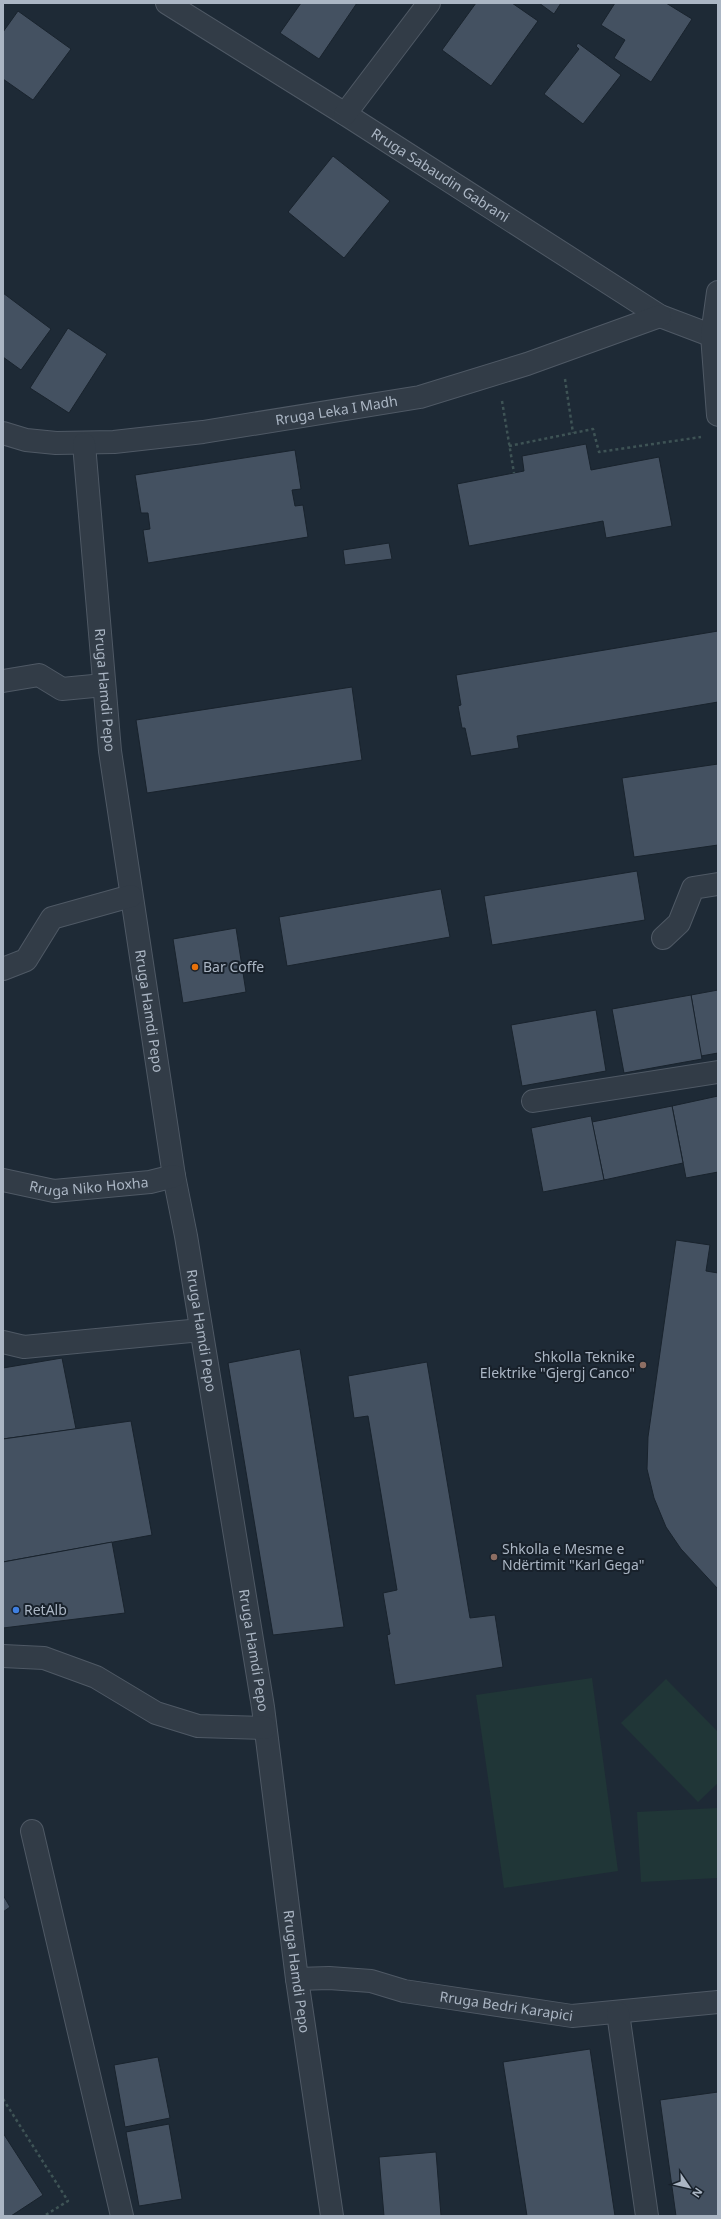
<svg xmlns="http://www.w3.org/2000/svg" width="721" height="2219" font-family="'Noto Sans',sans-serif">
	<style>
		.green { fill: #203637 }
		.building { fill: #445161; stroke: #19232d }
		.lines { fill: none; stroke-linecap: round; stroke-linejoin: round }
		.minor-casing { stroke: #4f5965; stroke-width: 24 }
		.path { stroke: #3e5355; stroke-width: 2.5; stroke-dasharray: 3 3; stroke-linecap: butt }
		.minor { stroke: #323c47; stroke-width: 22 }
		.food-dot { fill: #e8710a; stroke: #18212b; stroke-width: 1.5 }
		.education-dot { fill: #8d6e63; stroke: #18212b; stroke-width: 1.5 }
		.shop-dot { fill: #3f7fe0; stroke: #18212b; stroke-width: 1.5 }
		.labels { text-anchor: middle; stroke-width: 4; stroke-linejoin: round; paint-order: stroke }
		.street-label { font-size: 14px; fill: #abb6c4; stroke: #18212b }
		.poi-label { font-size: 14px; fill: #abb6c4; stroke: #18212b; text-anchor: start }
	</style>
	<rect width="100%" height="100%" fill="#1e2a36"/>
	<g class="green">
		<path d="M592,1678L618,1871L504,1888L476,1695Z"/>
		<path d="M666,1679L718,1732V1783L698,1802L621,1723Z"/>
		<path d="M718,1808V1878L641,1882L637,1812Z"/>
	</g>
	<g class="building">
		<path d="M301,3H357L319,59L280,33Z"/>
		<path d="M476,3H512L538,21L491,86L442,50Z"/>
		<path d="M539,3H561L554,14Z"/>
		<path d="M615,3H666L692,19L651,82L614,58L625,40L601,25Z"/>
		<path d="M18,11L71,49L33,100L3,79V32Z"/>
		<path d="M578,43L621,75L583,124L544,94L579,49L576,46Z"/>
		<path d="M333,156L390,201L344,258L288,212Z"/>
		<path d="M3,293L51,329L21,370L3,357Z"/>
		<path d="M68,328L107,354L69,413L30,388Z"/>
		<path d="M586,444L591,470L659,457L672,526L606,538L603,521L469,546L457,484L524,471L522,456Z"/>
		<path d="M295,450L301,489L292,490L295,506L303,505L308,537L148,563L143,530L150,529L148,513H141L135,475Z"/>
		<path d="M389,543L392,559L345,565L343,550Z"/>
		<path d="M718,631V702L517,736L519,748L471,756L465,728H462L458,706L461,705L456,675Z"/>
		<path d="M352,687L362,760L147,793L136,720Z"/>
		<path d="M718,764V845L634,857L622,778Z"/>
		<path d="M637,871L645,920L492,945L484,896Z"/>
		<path d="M441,889L450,937L287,966L279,917Z"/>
		<path d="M236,928L246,992L183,1003L173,939Z"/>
		<path d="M718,990V1053L701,1056L691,995Z"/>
		<path d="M691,995L702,1059L624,1073L612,1009Z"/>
		<path d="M596,1010L606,1071L522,1086L511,1025Z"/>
		<path d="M718,1096V1172L686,1178L672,1106Z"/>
		<path d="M672,1106L683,1163L604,1180L592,1122Z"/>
		<path d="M591,1116L604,1180L543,1192L531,1128Z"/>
		<path d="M676,1240L710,1245L706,1271L718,1273V1589L681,1549L666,1527L654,1498L647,1469L648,1437Z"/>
		<path d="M300,1349L344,1627L273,1635L228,1363Z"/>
		<path d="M62,1358L76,1429L3,1439V1368Z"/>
		<path d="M427,1362L470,1618L495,1615L503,1667L395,1685L387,1635L390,1634L383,1593L397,1590L368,1416L354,1418L348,1376Z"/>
		<path d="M131,1421L152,1535L3,1562V1439Z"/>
		<path d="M112,1542L125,1613L3,1628V1562Z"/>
		<path d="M3,1895L10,1907L3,1912Z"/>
		<path d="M590,2049L615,2216H527L503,2062Z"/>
		<path d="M158,2057L170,2118L125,2127L114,2065Z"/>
		<path d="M718,2092V2216H676L660,2100Z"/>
		<path d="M169,2124L182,2199L139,2206L126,2132Z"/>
		<path d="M3,2133L43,2195L11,2216H3Z"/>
		<path d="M436,2152L441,2216H384L379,2157Z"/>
	</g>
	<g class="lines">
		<defs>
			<g id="minor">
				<path id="s1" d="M167,3L345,114L660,316L718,338"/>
				<path d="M345,114L429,3"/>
				<path d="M718,292L712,335L718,415"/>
				<path id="s2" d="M3,433L26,440L56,443L114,442L203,432L420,397L527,364L660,316"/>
				<path id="s3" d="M84,444L110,751L174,1176L186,1236L263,1707L297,1979L332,2216"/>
				<path d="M3,681L39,675L62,689L104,685"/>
				<path d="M663,938L679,923L693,888L718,884"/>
				<path d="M3,969L26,960L52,918L131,896"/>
				<path d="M533,1101L718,1072"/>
				<path id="s4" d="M3,1180L54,1191L150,1182L174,1176"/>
				<path d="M3,1342L24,1347L201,1330"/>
				<path d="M3,1656L44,1658L96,1677L156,1713L198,1726L265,1728"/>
				<path d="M32,1831L122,2216"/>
				<path id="s5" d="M297,1979L329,1978L371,1981L404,1991L572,2016L718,2002"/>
				<path d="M618,2013L647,2216"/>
			</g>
		</defs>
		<use href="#minor" class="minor-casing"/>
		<g class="path">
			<path d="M565,379L573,433"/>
			<path d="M502,401L514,473"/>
			<path d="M509,446L593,429L599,452L701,437"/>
			<path d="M3,2099L68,2201L44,2216"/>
		</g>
		<use href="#minor" class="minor"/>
	</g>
	<circle class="food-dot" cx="195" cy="967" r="4"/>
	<g class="education-dot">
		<circle cx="643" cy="1365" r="4"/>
		<circle cx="494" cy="1557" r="4"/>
	</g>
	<circle class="shop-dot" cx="16" cy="1610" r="4"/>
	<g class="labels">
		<g class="street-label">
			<text dy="5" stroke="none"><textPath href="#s1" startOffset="323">Rruga Sabaudin Gabrani</textPath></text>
			<text dy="5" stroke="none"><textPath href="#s2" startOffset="337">Rruga Leka I Madh</textPath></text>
			<text dy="5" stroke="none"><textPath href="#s3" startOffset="247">Rruga Hamdi Pepo</textPath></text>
			<text dy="5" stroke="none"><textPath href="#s3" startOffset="571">Rruga Hamdi Pepo</textPath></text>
			<text dy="5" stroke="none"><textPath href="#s4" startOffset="87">Rruga Niko Hoxha</textPath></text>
			<text dy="5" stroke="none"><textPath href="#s3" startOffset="895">Rruga Hamdi Pepo</textPath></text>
			<text dy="5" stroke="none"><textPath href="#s3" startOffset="1219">Rruga Hamdi Pepo</textPath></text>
			<text dy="5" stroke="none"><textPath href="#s3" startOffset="1543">Rruga Hamdi Pepo</textPath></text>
			<text dy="5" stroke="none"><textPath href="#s5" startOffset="212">Rruga Bedri Karapici</textPath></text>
		</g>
		<g class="poi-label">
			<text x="203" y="972">Bar Coffe</text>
			<text x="635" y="1362" text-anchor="end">Shkolla Teknike<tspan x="635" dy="16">Elektrike "Gjergj Canco"</tspan></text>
			<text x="502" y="1554">Shkolla e Mesme e<tspan x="502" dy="16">Ndërtimit "Karl Gega"</tspan></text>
			<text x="24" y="1615">RetAlb</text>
		</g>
	</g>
	<rect width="721" height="2219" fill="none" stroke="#abb6c4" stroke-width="8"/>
	<g transform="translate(689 2187) rotate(124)" stroke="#18212b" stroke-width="3" paint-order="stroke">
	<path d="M0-3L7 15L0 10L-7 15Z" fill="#abb6c4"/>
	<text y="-6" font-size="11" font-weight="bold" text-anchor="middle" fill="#abb6c4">N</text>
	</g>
</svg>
